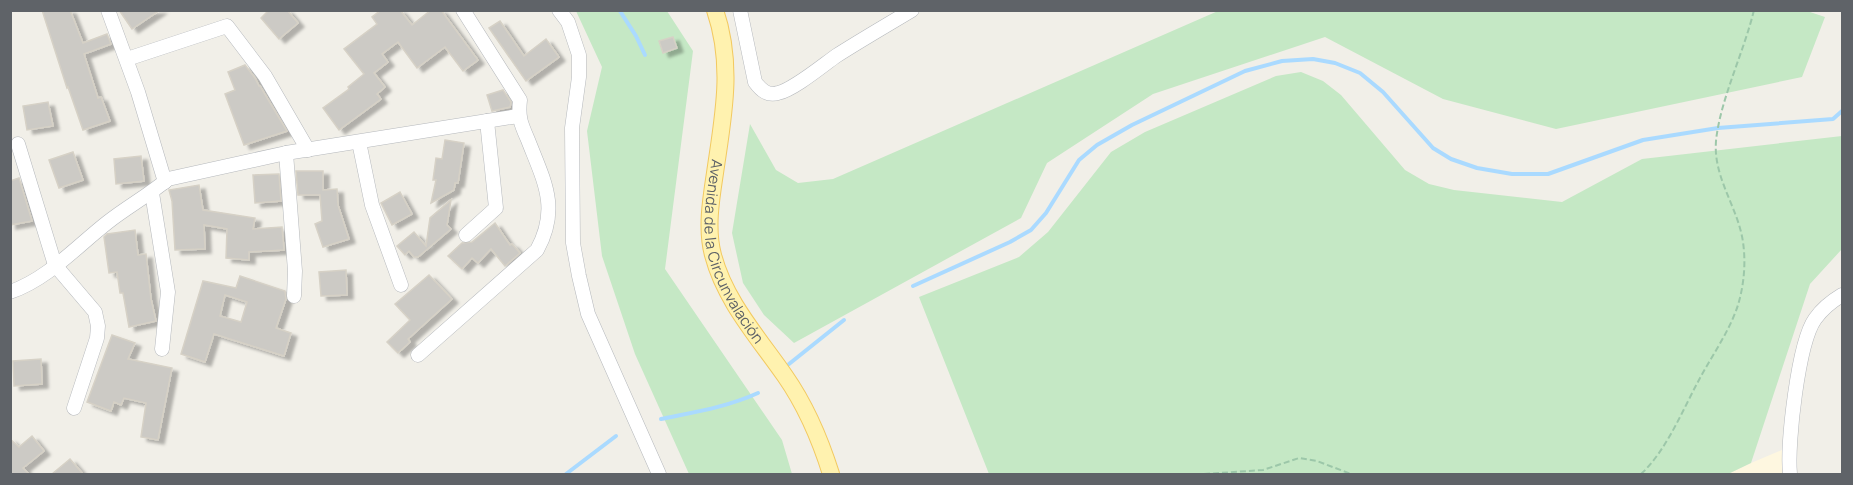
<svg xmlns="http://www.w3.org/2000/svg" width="1853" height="485" font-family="Manrope,sans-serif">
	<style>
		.commercial { fill: #fef7e0 }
		.green { fill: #c5e8c5 }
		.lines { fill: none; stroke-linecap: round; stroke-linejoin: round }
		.stream { stroke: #aadaff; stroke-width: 4 }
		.building { fill: #cccac5; stroke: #d6d1c6; stroke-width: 1.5; fill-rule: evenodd; filter: url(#shadow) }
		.minor-casing { stroke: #b5b8bc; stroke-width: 15 }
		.major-casing { stroke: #f2c960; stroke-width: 18 }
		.path { stroke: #9cc7a9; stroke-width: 2; stroke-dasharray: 6 3; stroke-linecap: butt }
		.minor { stroke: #fff; stroke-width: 14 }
		.major { stroke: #fff2af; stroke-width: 16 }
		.labels { text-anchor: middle; stroke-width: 5; stroke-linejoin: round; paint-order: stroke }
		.street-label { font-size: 15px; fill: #5f6368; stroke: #fff }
	</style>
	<defs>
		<filter id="shadow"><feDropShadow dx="6" dy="4" stdDeviation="1.5" flood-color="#0004"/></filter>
	</defs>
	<rect width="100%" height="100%" fill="#f1efe8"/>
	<path class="commercial" d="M1782,450L1785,474H1728L1751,463Z"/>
	<g class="green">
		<path d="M576,11H667L693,51L665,269L782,440L792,474H689L635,354L602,256L587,131L602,67Z"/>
		<path d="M1807,11L1825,17L1802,77L1556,129L1443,99L1325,37L1153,94L1047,163L1021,218L794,343L764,315L743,283L732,233L750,124L776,170L798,183L833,179L1218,11Z"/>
		<path d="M1301,72L1323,81L1341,95L1405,170L1429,184L1454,190L1562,202L1642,159L1842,136V249L1810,284L1751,463L1728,474H989L919,297L1019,257L1048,232L1111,152L1145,132L1276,76Z"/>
	</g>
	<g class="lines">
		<g class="stream">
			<path d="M620,11L636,36L645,55"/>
			<path d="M913,286L1010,242L1031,230L1046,213L1079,160L1097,145L1132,125L1245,71L1282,61L1313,59L1335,63L1360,73L1383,92L1433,148L1451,159L1477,168L1512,174H1548L1643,140L1718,128L1833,119L1842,111"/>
			<path d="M789,364L844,320"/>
			<path d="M661,419C695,412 727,407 758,393"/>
			<path d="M566,474L616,436"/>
		</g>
	</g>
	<g class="building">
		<path d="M42,10H70L83,43L107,34L111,44L84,54L98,98L101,97L110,121L83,130L68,87L67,88Z"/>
		<path d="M119,10H160L132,29Z"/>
		<path d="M269,10H287L298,23L279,39L261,18Z"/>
		<path d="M381,10H400L412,25L431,10H441L478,60L463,71L445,47L417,68L398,42L382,54L388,62L374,73L385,87L377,94L381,99L339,130L323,108L349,89L348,87L364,74L344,49L377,24L372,17Z"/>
		<path d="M500,21L524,56L546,39L559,57L526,81L489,28Z"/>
		<path d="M673,37L677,48L663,53L659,41Z"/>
		<path d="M245,65L255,78L259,86H260L287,131L244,145L225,94L235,90L228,72Z"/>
		<path d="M503,90L511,102L510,107L492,111L487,95Z"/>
		<path d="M48,102L53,126L27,130L23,106Z"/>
		<path d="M445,140L464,143L458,183H455L454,190L431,203L436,180H433L436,158L442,159Z"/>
		<path d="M73,152L83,180L59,188L49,160Z"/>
		<path d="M141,156L144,181L116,184L114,159Z"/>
		<path d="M296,171H323V190L337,189L338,205L349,239L323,247L315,224L322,221L320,195H298Z"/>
		<path d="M279,174L281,201L255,203L253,175Z"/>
		<path d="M19,178L32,221L10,225V181Z"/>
		<path d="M199,185L203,210L255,218L253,229L282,227L284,250L249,252V260L226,258L227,229L204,225L205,249L175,250L172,201L169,190Z"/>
		<path d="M400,192L412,214L392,225L381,203Z"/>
		<path d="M451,200L447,225L451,229L418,257H414L409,251L405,255L397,246L414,232L426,246L430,218Z"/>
		<path d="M495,223L510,245L512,244L520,253L505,266L491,249L478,263L472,258L462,269L448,256L462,243L472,242Z"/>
		<path d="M135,230L138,255L146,254L151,299L156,321L129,327L123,293H120L117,272L109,273L104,237L107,234Z"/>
		<path d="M346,270L347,295L321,296L319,272Z"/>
		<path d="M429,275L452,299L408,339L410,342L398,353L387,342L410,320L395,304Z"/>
		<path d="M240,276L285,291L286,299L276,328L291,333L284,356L214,334L205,362L181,354L203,281L236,288ZM225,295L247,302L241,322L220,316Z"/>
		<path d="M112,335L135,343L128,359L172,368L158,440L141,437L146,403L124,398L121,405L114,402L111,411L87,402Z"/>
		<path d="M41,359L42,384L14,386L13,361Z"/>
		<path d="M32,436L44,451L23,468L29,474H10V439L19,447Z"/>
		<path d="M70,459L83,474H52Z"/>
	</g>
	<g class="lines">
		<defs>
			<g id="minor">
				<path d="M108,10L138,92L165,182"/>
				<path d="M559,10L568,22L579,55V77L572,128L573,243L579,276L588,314L659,474"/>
				<path d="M740,10L755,82C761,90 767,96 778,93C793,90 822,66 836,56C861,40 887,25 912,10"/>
				<path d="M127,59L227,26L265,76L308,150"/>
				<path d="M359,142L372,205L401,285"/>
				<path d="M18,144L55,265L95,312L98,326L97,338L74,408"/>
				<path d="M286,153L295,271L294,296"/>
				<path d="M152,193L168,292L162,349"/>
				<path d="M466,235L496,208L487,121"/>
				<path d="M10,292C48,279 77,246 108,222C127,207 149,195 168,179L286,153L518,116"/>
				<path d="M418,355L537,250C560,208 544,181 528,140C521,124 518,118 520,100L463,10"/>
				<path d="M1790,474C1787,444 1798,343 1815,319C1822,309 1832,301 1842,295"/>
			</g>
			<g id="major">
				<path id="s1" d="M715,10C734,66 723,117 715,173C711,199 706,229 713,255C725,301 758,337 785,376C806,406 820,439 831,474"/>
			</g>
		</defs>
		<use href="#minor" class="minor-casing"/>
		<use href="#major" class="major-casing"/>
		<g class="path">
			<path d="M1204,474L1263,470L1299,458L1317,461L1351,474"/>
			<path d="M1641,474C1667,450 1683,409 1700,378C1713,354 1730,330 1738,305C1744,285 1746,263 1743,242C1738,207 1713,178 1716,141C1720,100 1744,52 1754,10"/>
		</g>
		<use href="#minor" class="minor"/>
		<use href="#major" class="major"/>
	</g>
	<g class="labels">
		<g class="street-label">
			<text dy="5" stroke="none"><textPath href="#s1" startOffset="249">Avenida de la Circunvalación</textPath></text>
		</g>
	</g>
	<rect width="1853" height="485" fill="none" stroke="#5f6368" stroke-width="24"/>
</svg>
